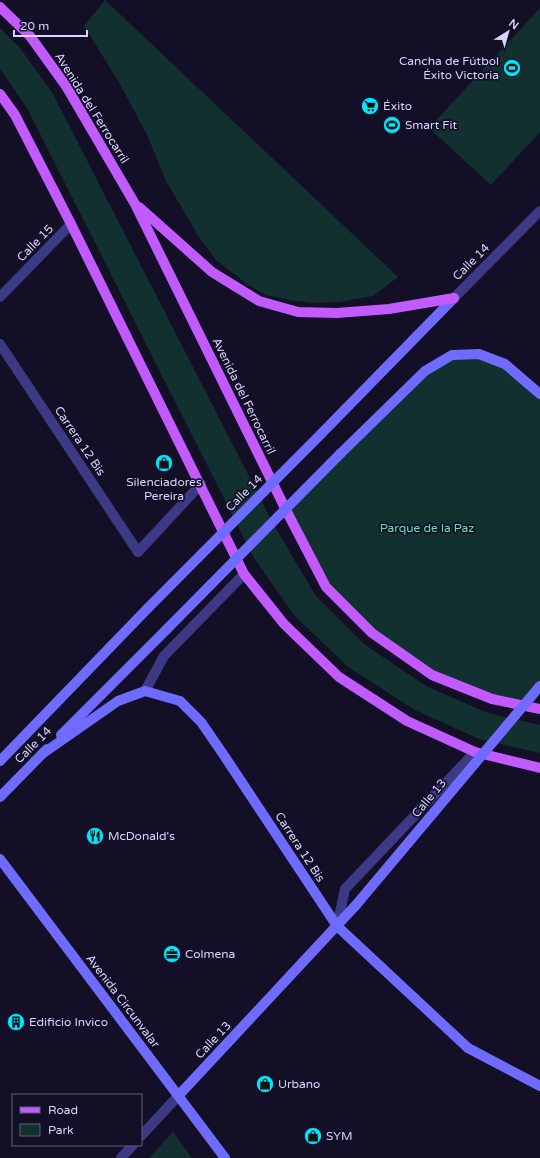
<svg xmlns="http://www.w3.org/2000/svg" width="540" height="1158" font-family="'Varela Round',sans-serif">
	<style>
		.green { fill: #12302f }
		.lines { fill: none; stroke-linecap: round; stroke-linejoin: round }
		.street { stroke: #3d3a85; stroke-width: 10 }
		.secondary { stroke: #6f6bff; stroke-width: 10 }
		.primary { stroke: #c25bff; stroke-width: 10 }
		.secondary-bridge { stroke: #6f6bff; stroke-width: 10 }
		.labels { text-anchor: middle; stroke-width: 3.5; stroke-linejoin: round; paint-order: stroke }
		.poi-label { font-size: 12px; fill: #d9d4ff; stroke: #130f26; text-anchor: start }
		.street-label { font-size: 12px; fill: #d9d4ff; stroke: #130f26 }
		.park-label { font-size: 12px; fill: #5fe0c0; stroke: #130f26 }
	</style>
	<rect width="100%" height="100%" fill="#130f26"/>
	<g class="green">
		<path d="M105,0L398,277L373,296L339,302L314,303L289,300L266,295L248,285L216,260L200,239L166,181L147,135L120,84L84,26Z"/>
		<path d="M540,8V132L491,185L429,128Z"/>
		<path d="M0,28L20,48L53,94L275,527L316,596L364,644L426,686L488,713L540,725V753L479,739L413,709L347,666L294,615L254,558L27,108L0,69Z"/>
		<path d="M479,354L505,364L540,394V689L526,707L432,675L372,633L326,587L286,510L425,371L452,355Z"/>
		<path d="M173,1132L192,1158H149Z"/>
	</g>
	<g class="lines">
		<g class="street">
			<path d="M0,297L71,224"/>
			<path d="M454,298L540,211"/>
			<path d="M0,344L138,552L201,484"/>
			<path d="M145,691L164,656L244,574"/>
			<path d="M337,926L345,889L475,752"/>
			<path d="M141,1136L179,1095"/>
			<path d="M121,1158L133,1145"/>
		</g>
		<g class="secondary">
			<path d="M321,434L454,298"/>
			<path d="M340,454L425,371L452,355L479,354L505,364L540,394"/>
			<path d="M61,735L167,629"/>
			<path d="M42,754L118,701L145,691L180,701L201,722L223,754L337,926L468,1048L540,1086"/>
			<path d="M0,761L148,608"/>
			<path d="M0,797L47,749"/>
			<path d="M0,859L225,1158"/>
			<path d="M179,1095L356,905"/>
		</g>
		<g class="primary">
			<path d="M0,7L30,36L66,86L135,204L286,510L326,587L372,633L432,675L492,699L540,709"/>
			<path d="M0,94L15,115L71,224L244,574L284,624L339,677L407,721L475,752L540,768"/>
			<path d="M139,207L212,272L259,301L298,312L337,313L389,309L454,298"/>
		</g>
		<g class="secondary-bridge">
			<path d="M148,608L321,434"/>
			<path d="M167,629L340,454"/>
			<path d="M356,905L540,686"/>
		</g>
	</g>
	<defs>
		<symbol id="stadium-disc" viewBox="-11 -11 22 22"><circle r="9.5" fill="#00e5ff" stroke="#130f26"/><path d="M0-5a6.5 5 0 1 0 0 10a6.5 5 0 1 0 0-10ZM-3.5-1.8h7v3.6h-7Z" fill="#111"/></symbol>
		<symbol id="supermarket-disc" viewBox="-11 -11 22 22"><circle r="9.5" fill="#00e5ff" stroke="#130f26"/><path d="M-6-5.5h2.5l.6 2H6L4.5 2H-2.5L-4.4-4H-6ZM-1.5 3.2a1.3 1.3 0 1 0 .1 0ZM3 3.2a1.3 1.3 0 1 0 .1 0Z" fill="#111"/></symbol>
		<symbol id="shop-disc" viewBox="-11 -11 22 22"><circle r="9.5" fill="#00e5ff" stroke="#130f26"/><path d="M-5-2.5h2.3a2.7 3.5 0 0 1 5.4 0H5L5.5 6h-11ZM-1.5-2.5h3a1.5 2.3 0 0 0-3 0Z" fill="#111"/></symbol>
		<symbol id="restaurant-disc" viewBox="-11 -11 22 22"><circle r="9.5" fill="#00e5ff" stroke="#130f26"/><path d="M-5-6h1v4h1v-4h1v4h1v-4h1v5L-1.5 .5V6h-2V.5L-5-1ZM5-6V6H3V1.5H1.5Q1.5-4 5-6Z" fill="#111"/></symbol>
		<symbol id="office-disc" viewBox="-11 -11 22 22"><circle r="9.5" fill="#00e5ff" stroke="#130f26"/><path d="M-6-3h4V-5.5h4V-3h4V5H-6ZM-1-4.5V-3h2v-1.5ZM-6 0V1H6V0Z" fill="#111"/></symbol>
		<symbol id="building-disc" viewBox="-11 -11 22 22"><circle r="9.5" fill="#00e5ff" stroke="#130f26"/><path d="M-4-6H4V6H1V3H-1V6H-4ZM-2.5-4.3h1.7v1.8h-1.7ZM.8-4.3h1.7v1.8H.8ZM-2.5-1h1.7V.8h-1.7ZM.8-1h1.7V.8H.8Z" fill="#111"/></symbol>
	</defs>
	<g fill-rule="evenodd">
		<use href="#stadium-disc" x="502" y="58" width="20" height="20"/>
		<use href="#supermarket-disc" x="360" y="96" width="20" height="20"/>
		<use href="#stadium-disc" x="382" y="115" width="20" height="20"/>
		<use href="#shop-disc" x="154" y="453" width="20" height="20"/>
		<use href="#restaurant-disc" x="85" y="826" width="20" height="20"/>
		<use href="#office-disc" x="162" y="944" width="20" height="20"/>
		<use href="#building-disc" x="6" y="1012" width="20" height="20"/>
		<use href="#shop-disc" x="255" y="1074" width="20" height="20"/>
		<use href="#shop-disc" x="303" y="1126" width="20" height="20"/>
	</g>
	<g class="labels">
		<g class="poi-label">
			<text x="499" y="65" text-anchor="end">Cancha de Fútbol<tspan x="499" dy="14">Éxito Victoria</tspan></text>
			<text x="383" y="110">Éxito</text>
			<text x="405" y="129">Smart Fit</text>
			<text x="164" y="486" text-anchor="middle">Silenciadores<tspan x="164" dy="14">Pereira</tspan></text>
			<text x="108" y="840">McDonald's</text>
			<text x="185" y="958">Colmena</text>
			<text x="29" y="1026">Edificio Invico</text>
			<text x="278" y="1088">Urbano</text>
			<text x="326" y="1140">SYM</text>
		</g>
		<g class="street-label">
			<text transform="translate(92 108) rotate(58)" y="4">Avenida del Ferrocarril</text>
			<text transform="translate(35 243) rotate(-46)" y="4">Calle 15</text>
			<text transform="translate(471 262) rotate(-45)" y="4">Calle 14</text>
			<text transform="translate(244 396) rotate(64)" y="4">Avenida del Ferrocarril</text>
			<text transform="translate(80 441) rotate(56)" y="4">Carrera 12 Bis</text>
			<text transform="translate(244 493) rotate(-45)" y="4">Calle 14</text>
			<text transform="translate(33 745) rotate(-45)" y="4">Calle 14</text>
			<text transform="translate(429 798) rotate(-50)" y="4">Calle 13</text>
			<text transform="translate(300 847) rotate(57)" y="4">Carrera 12 Bis</text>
			<text transform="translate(123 1001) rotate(53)" y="4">Avenida Circunvalar</text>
			<text transform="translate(213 1040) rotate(-47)" y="4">Calle 13</text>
		</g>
		<g class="park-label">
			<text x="427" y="532">Parque de la Paz</text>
		</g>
	</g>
	<rect x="12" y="1094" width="130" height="52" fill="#130f26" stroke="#625e7d"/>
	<rect x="20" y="1107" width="20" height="6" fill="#c25bff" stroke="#625e7d"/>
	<text x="48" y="1114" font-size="12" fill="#d9d4ff">Road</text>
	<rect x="20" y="1124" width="20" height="12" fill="#12302f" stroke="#625e7d"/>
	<text x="48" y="1134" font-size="12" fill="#d9d4ff">Park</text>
	<g transform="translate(508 32) rotate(37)" stroke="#130f26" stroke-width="3" paint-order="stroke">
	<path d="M0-3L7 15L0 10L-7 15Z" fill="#d9d4ff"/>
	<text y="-6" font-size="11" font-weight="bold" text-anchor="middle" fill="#d9d4ff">N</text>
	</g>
	<path d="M14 30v6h73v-6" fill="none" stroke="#d9d4ff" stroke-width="2"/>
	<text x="20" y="30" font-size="12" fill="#d9d4ff" stroke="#130f26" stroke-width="3" paint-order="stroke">20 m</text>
</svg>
